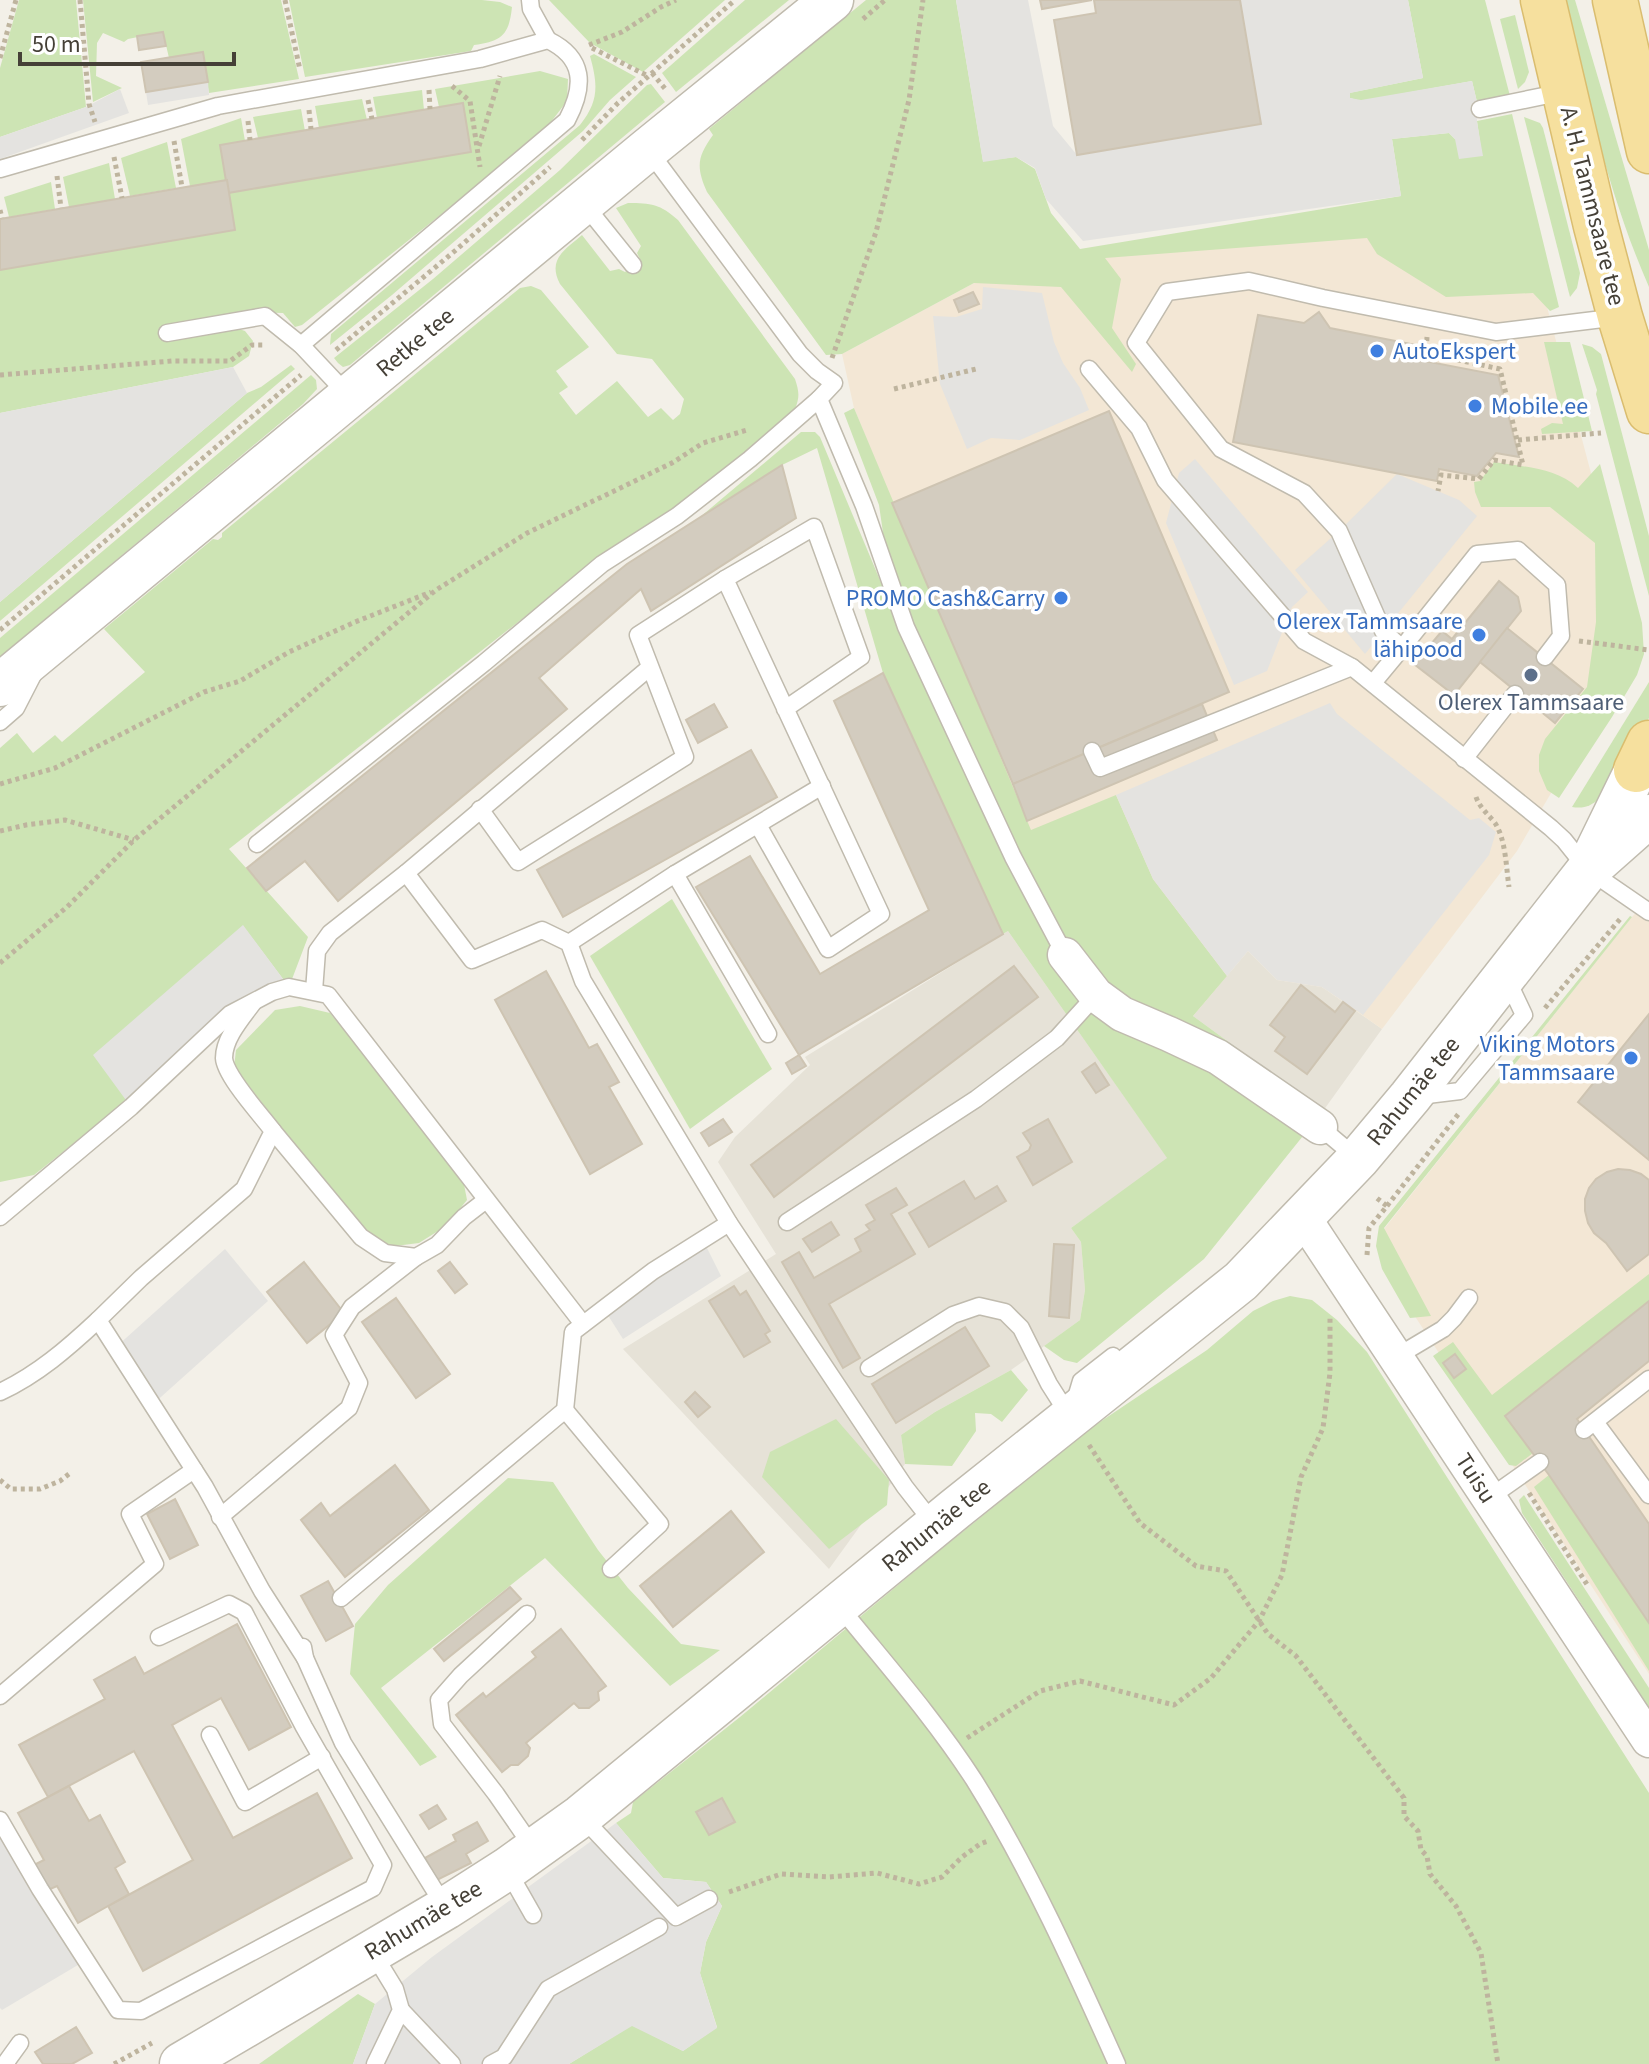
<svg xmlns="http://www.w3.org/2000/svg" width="1649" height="2064" font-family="'Source Sans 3',sans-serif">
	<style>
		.residential { fill: #e6e2d7 }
		.commercial { fill: #f3e7d5 }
		.green { fill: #cde4b4 }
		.parking { fill: #e4e3e0 }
		.building { fill: #d3ccbf; stroke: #cec4b2; stroke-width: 2 }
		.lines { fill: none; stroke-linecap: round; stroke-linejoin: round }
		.service-casing { stroke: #c0bbae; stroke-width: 19 }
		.minor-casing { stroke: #c0bbae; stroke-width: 37 }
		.tertiary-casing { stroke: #c0bbae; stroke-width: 45 }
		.primary-casing { stroke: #dabd6f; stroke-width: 47 }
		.path { stroke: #beb49e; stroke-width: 5; stroke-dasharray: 4 4; stroke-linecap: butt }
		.service { stroke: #fff; stroke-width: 16 }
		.minor { stroke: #fff; stroke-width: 34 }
		.tertiary { stroke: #fff; stroke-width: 42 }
		.primary { stroke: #f6e09e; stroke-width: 44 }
		.shop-dot { fill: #3f7fe0; stroke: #fff; stroke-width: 3 }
		.service-dot { fill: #5c6f8a; stroke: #fff; stroke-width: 3 }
		.labels { text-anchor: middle; stroke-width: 7; stroke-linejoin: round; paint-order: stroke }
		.street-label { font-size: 24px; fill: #454037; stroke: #fff }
		.shop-label { font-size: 24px; fill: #366cbe; stroke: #fff; text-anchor: end }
		.service-label { font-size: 24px; fill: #4e5e75; stroke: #fff }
	</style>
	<rect width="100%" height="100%" fill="#f3f0e8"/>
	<g class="residential">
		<path d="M1008,931L1168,1159L1071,1228L1081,1242L1085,1290L1080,1320L1011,1370L935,1412L901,1435L905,1464L829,1569L623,1349L776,1254L718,1162L735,1137L810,1065L805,1057Z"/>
		<path d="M1248,951L1277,980L1322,987L1382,1029L1323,1111L1193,1016Z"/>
	</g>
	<g class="commercial">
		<path d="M1515,186L1637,647L1517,851L1382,1029L1322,987L1277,980L1248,951L1193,1016L1028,834L854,408L842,354L974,283L1068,258Z"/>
		<path d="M1649,899V1674L1399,1292L1384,1229L1630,919Z"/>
	</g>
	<g class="green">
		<path d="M19,0H76L86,107L0,137V68Z"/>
		<path d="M83,0H281L299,79L209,93L202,53L169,58L163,32L128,39L124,42L103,33L97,43L96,76L122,88L93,102Z"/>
		<path d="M289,0H482L500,2L512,7C509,35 502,41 474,45L471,51L305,77Z"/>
		<path d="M549,0H725L643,72L590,43Z"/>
		<path d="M745,0H789L676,92L662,73Z"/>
		<path d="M866,0H956L983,161L1016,157L1035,169L1051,213L1080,249L1401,196L1392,139L1449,133L1455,139L1482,156L1477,121L1512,114L1559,307L1550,311L1533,293L1446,297L1377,254L1367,238L1105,258L1121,279L1112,328L1136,364L1132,372L1061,287L974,283L842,354L826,355L707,192C696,167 697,157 713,135L709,129Z"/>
		<path d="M1408,0H1485L1510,96L1477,102L1472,81L1361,101L1350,98L1349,93L1423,78Z"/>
		<path d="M1562,0H1575L1649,250V287C1609,196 1587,96 1562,0Z"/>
		<path d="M1515,15L1529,72L1525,82L1518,89L1500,19Z"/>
		<path d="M594,54L636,77L610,100L583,131L392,295L330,345L331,334L580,125C599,101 598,85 590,56Z"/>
		<path d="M540,71L568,79L567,101L541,135L302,325L295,327L283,313L238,312L166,326L169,340L239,329L245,331L253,341L249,356L233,367L0,413V270L235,230L228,193L470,152L463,104L439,107L435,89Z"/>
		<path d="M651,84L665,102L350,365L343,367L338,363L334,358L433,279L560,170L647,85Z"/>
		<path d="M422,90L424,110L377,118L373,97Z"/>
		<path d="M362,99L367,120L319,128L315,106Z"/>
		<path d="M301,109L305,131L258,138L253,117Z"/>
		<path d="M1524,117L1540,123L1543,128L1580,273L1577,288L1570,297Z"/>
		<path d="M241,118L245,141L221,145L227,180L190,186L181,139Z"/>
		<path d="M167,142L176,188L130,196L121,158Z"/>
		<path d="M109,163L115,199L69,207L63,177Z"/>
		<path d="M51,182L55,209L9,217L4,197Z"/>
		<path d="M628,203C651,203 660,204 678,220L795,379C799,391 800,397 795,409L722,474L569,582L229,849L308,937L289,987L243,926L127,1101L34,1175L0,1182V748L17,733L33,753L55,735L62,742L145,672L104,629L213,539L218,540L222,537V533L520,288L531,286L541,290L589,347L556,371L568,387L559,393L576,415L617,381L648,417L661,408L673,420L680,414L684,399L652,359L617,354L560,284C547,259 565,250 582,235L610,271L619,269L625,272L640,259L637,253L641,246L616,208Z"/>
		<path d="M1544,342H1570L1592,431L1542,434L1541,429L1552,423L1563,424Z"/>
		<path d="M1582,344L1592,347L1601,354L1649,536V596L1596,394L1597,390Z"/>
		<path d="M291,365L295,369L290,373L0,621V602L247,393L261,387Z"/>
		<path d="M311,375L316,380L317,389L303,404L0,657V638Z"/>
		<path d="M854,408L1031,830L1116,795L1153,879L1227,976L1193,1016L1323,1111L1204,1259L1077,1363L1064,1360L1044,1346L1080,1320L1085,1290L1081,1242L1071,1228L1167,1158L1008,931L1003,934L883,673L817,448L782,465L699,518L801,432H815L820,437L895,616L879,505L844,413Z"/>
		<path d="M1494,462C1523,467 1555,467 1578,488L1600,464L1642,623L1644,654L1637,675L1612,717L1559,798L1547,790L1539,771V755L1545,739L1587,687L1596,622L1595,543L1550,507H1481L1475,492L1474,482L1480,481Z"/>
		<path d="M1649,682V718L1600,798C1591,806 1584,809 1572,807Z"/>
		<path d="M672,899L772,1069L690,1129L590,956Z"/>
		<path d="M1630,916L1632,917L1384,1228L1431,1316L1410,1318L1382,1269L1376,1246L1379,1226Z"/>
		<path d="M300,1006L330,1013L462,1174L467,1200L446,1226L419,1243L387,1247L363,1231L234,1067L236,1050L275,1010Z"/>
		<path d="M1649,1274V1301L1506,1416L1533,1453L1516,1466L1509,1465L1433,1356L1453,1342L1492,1395Z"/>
		<path d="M1290,1296L1312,1300L1337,1320L1367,1352L1649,1793V2064H569L632,2025L683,2051L717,2027L700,1973L706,1942L722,1906L706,1882L663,1878L616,1823L631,1813L633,1802L740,1717L934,1555L1094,1426L1207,1350L1253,1311L1273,1301Z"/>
		<path d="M1011,1370L1028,1390L1002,1422L991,1414L975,1413L976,1431L952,1466L905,1464L901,1435L935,1412Z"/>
		<path d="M836,1419L889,1480L887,1505L829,1549L762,1477L770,1452Z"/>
		<path d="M1549,1475L1649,1622V1671L1534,1487Z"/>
		<path d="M508,1478L553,1482L598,1550L628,1588L681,1644L720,1650L670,1686L545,1558L381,1688L437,1757L420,1766L350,1674L355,1624L388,1585Z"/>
		<path d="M1524,1495L1649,1688V1708L1522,1513L1519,1500Z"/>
		<path d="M358,1994L375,2004L353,2064H259Z"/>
	</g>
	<g class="parking">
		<path d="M956,0H1028L1053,126L1077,155L1261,124L1240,0H1408L1423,78L1350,93V98L1361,100L1472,81L1477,102V122L1483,156L1459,159L1455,139L1449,133L1392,139L1401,196L1083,241L1046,199L1035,168L1016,157L983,162Z"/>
		<path d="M208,82L209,95L148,105L146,92Z"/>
		<path d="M120,89L129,113L0,159V137L86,107Z"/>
		<path d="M983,287L1042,293L1054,342L1063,363L1080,388L1089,410L1020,440L991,438L967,449L940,384L933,316L956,317L982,309Z"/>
		<path d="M233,367L247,393L0,602V413Z"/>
		<path d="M1195,459L1308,592L1292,607L1267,671L1234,685L1166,523L1179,473Z"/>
		<path d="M1397,474L1459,500L1477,516L1365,654L1295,570L1339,531Z"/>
		<path d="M1330,703L1337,714L1470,820L1479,818L1496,832L1489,855L1363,1015L1322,987L1277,980L1248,951L1227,976L1153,879L1116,795Z"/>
		<path d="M243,925L289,987L230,1014L131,1107L93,1055Z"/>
		<path d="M703,1240L721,1276L623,1339L604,1309Z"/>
		<path d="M225,1249L268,1301L152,1405L116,1347Z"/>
		<path d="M0,1820L83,1962L2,2010L0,2008Z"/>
		<path d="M616,1823L663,1878L706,1882L722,1906L706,1942L700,1973L717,2028L683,2051L632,2026L569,2064H353L375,2004L432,1957Z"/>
	</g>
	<g class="building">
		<path d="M1040,0H1092L1042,9Z"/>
		<path d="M1094,0H1240L1261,124L1077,155L1054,20L1096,13Z"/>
		<path d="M163,32L166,46L139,50L137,36Z"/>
		<path d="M203,52L208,82L146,92L141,62Z"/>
		<path d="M463,103L471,152L228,193L220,145Z"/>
		<path d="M227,180L235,230L0,270V219Z"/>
		<path d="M973,292L979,304L959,312L954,300Z"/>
		<path d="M1319,312L1330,328L1421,346L1419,360L1498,375L1519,457L1496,453L1477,476L1439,469L1437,481L1233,442L1258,315L1304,323Z"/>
		<path d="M1109,411L1229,692L1013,784L892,503Z"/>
		<path d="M782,465L796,518L651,611L641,589L539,678L567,709L338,901L305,861L266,891L247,868L627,564Z"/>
		<path d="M1499,581L1518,597L1521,611L1454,695L1414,664L1442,631L1452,639Z"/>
		<path d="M1507,628L1583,689L1555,723L1480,662Z"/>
		<path d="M883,673L1003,934L799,1055L696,887L750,856L820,974L929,910L834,701Z"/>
		<path d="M714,704L727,727L698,743L686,720Z"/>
		<path d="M1202,704L1217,740L1027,821L1013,784Z"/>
		<path d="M751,750L777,797L563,917L537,870Z"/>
		<path d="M1014,966L1038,997L774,1197L751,1165Z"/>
		<path d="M546,971L589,1048L597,1044L619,1082L609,1087L642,1144L590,1174L495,1000Z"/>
		<path d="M1301,985L1335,1012L1343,1002L1355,1011L1307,1074L1275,1051L1285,1037L1270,1025Z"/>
		<path d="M1649,1014V1160L1578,1102Z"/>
		<path d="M799,1055L806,1066L792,1074L786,1063Z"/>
		<path d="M1095,1063L1109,1085L1096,1093L1082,1072Z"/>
		<path d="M723,1119L732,1132L709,1146L701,1133Z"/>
		<path d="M1048,1119L1072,1162L1033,1185L1017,1157L1029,1150L1031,1145L1023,1133Z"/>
		<path d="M1618,1169L1630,1170L1641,1174L1649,1180V1254L1627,1271L1606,1243L1594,1233L1588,1223L1585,1211V1199L1589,1188L1596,1179L1607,1172Z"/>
		<path d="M964,1181L975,1199L997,1186L1006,1201L929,1247L909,1213Z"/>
		<path d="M896,1188L907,1205L891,1214L915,1254L829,1304L860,1358L843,1368L782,1262L799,1252L814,1278L861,1251L855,1239L870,1230L866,1225L875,1220L866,1205Z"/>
		<path d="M831,1222L839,1235L812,1252L803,1239Z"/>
		<path d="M1054,1244L1074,1245L1069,1318L1049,1316Z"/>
		<path d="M304,1262L344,1313L307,1343L267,1292Z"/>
		<path d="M450,1262L467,1284L455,1293L438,1271Z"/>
		<path d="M734,1286L740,1295L746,1291L770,1331L765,1334L770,1342L744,1357L709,1301Z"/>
		<path d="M396,1298L450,1374L416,1398L362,1322Z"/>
		<path d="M1649,1301V1361L1577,1419L1649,1524V1623L1549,1475L1505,1416Z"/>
		<path d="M965,1327L989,1366L896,1423L872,1384Z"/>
		<path d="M1455,1354L1466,1369L1454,1378L1443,1363Z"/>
		<path d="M695,1392L710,1407L698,1417L685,1402Z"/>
		<path d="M395,1465L429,1510L345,1577L301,1520L321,1503L330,1516Z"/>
		<path d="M175,1499L198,1545L170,1559L147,1514Z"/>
		<path d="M731,1511L764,1552L673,1627L640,1586Z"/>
		<path d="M328,1581L353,1626L326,1641L301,1596Z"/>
		<path d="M510,1587L521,1599L444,1661L434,1649Z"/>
		<path d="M237,1624L291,1727L249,1750L221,1698L172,1725L233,1838L317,1793L352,1858L143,1971L108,1906L193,1860L134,1751L48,1797L19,1745L105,1699L94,1680L135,1657L144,1674Z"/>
		<path d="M561,1629L606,1686L598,1692L599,1700L589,1708H579L574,1703L526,1743L530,1748L528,1756L518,1765H511L502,1772L456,1715L483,1693L486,1697L536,1657L532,1652Z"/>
		<path d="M69,1786L89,1821L100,1815L125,1862L115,1868L129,1894L78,1923L57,1886L48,1890L34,1865L44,1860L18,1813Z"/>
		<path d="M722,1798L735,1822L709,1835L696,1812Z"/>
		<path d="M437,1805L446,1819L429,1829L420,1815Z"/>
		<path d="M477,1822L488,1841L466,1854L471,1863L437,1880L425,1858L456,1841L453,1835Z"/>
		<path d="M76,2027L92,2053L72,2064H43L35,2052Z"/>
	</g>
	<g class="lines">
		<defs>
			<g id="service">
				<path d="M530,0L531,9L548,40"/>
				<path d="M1480,109L1563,92"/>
				<path d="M649,151L800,354L817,371L834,383L819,399L864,506L906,627L1013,857L1065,955"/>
				<path d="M0,169L218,106L480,59L548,40C585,58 585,86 567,120L301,345"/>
				<path d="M584,204L633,265"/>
				<path d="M167,333L265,316L301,345L348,395"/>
				<path d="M1089,369L1139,428L1165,480L1304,641L1352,667L1551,828L1564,840L1588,870L1649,912"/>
				<path d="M1402,648L1477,554L1518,550L1557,585L1561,636L1545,657"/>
				<path d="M1373,683L1402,648L1383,631L1339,531L1304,493L1221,449L1136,343L1167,292L1249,281L1323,298L1496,332L1619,317"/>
				<path d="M0,722L16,708L33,675"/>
				<path d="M1092,751L1100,768L1352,667"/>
				<path d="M1464,759L1515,694"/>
				<path d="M480,809L518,862L685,757L638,635L725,579"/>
				<path d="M758,825L828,949L881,914C829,803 777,691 725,579L814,527L861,657L785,709"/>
				<path d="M257,844L484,663L602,564L677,516L750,459L819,399"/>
				<path d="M406,873L472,960L542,930L569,943L583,981L729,1223L905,1487L934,1524"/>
				<path d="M675,874L768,1034"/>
				<path d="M569,943L675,874L822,786"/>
				<path d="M314,991L317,951L330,933L406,873L649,668"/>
				<path d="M253,1003C242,1018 224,1038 224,1058C225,1076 261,1115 273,1131L244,1189L141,1278L98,1320L205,1487L262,1591L305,1658"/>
				<path d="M1419,1096L1460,1091L1524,1015L1507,979"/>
				<path d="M1320,1127L1358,1159"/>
				<path d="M273,1131L361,1237L385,1253L416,1257L437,1245L464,1217L486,1200"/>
				<path d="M0,1217L131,1107L230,1014L272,992L289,987L328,995L583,1324"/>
				<path d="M787,1222L976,1099L1057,1038L1096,995"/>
				<path d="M1396,1357L1443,1329L1454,1318L1469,1298"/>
				<path d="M869,1368L953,1315L979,1306L1005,1312L1021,1328L1049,1384L1070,1417"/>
				<path d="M0,1392C37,1375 68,1348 98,1320"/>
				<path d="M1075,1401L1081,1381L1113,1356"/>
				<path d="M565,1410L660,1524L611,1569"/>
				<path d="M1595,1422L1649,1495"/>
				<path d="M1584,1430L1649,1379"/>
				<path d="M1489,1498L1540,1462"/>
				<path d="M220,1517L349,1408L359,1383L334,1335L352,1307L416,1257"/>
				<path d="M341,1598L565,1410L573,1332L653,1271L729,1223"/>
				<path d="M839,1606C885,1663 934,1718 974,1780C1030,1870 1074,1968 1117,2064"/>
				<path d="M527,1614L461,1675L439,1700L442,1724L496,1794L534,1849"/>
				<path d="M303,1647L305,1658L343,1743L445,1907"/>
				<path d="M0,1696L155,1564L130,1514L194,1470"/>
				<path d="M210,1735L245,1802L322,1757"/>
				<path d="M582,1817L676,1917L709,1899"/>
				<path d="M0,1820L40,1889L118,2010L141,2011L373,1888L383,1865L304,1727L244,1612L229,1604L159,1637"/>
				<path d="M508,1871L533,1915"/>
				<path d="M373,1953L395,1989L401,2010L375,2064"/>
				<path d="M401,2010L452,2064"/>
				<path d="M7,2064V2061L20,2043"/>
				<path d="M491,2064L504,2057L548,1989L659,1927"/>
			</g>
			<g id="minor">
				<path d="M1065,955L1096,995L1122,1014L1169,1034L1218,1057L1320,1127"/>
				<path d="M1303,1217L1649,1740"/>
			</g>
			<g id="tertiary">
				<path d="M0,685L648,149L832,0"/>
				<path d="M1595,854L1636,770L1649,756"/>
				<path d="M181,2064L446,1908L507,1869L581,1816L954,1510L1241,1281L1358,1159L1410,1097L1588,870L1649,816"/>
			</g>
			<g id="primary">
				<path d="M1543,0L1596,226L1620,317L1649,411"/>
				<path d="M1615,0L1649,151"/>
				<path d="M1636,770L1649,743"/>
			</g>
		</defs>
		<use href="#service" class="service-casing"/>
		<use href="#minor" class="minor-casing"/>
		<use href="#tertiary" class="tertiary-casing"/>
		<use href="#primary" class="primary-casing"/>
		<g class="path">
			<path d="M80,0L89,104L95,122"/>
			<path d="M285,0L300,70"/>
			<path d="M863,19L885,0"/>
			<path d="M589,45L622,32L661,7L676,0"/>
			<path d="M592,48L648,76"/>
			<path d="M0,58L16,0"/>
			<path d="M652,73L667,91"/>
			<path d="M452,86L470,101L480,167"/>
			<path d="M429,90L430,109"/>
			<path d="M368,100L372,119"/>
			<path d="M309,110L311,129"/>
			<path d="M248,121L250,140"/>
			<path d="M582,140L618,103L735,0"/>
			<path d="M174,141L182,187"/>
			<path d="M479,146L500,76"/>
			<path d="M114,157L122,198"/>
			<path d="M57,176L61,208"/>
			<path d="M0,210L2,218"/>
			<path d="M1427,337L1426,353L1500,369L1523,465L1494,460L1479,479L1441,475L1438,491"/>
			<path d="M336,350L456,250L550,167"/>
			<path d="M832,358L876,232L909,100L923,0"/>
			<path d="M0,375L172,361H230L252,345H265"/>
			<path d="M894,389L976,369"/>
			<path d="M1518,440L1601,433"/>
			<path d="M0,630L301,375"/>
			<path d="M1579,641L1649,650"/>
			<path d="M0,784L55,768L204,692L240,681L289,652L355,622L431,592"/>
			<path d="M1476,797C1480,808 1488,814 1495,823C1506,840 1506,867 1509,887"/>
			<path d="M0,831L26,825L65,820L134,840"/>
			<path d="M0,963L67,907L134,840L436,590L527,533L672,463L703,443L747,430"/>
			<path d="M1545,1008L1621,918"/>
			<path d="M1387,1206L1460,1112"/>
			<path d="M1367,1255L1369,1228L1387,1206L1374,1196"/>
			<path d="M1089,1445L1140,1523L1196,1566L1226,1571L1268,1634L1296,1656L1404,1798V1816L1418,1831L1421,1850L1427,1856L1430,1874L1456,1906L1481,1953L1498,2064"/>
			<path d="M0,1480L11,1489H40L60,1481L69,1474"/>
			<path d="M1529,1493L1588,1586"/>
			<path d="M967,1738L1040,1691L1080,1681L1174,1705L1211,1678L1259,1621L1282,1575L1301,1477L1323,1428L1330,1373V1317"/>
			<path d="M729,1892L781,1874L829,1877L877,1873L919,1884L942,1877L962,1857L980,1844L988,1841"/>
			<path d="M114,2064L152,2043"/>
		</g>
		<use href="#service" class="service"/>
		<use href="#minor" class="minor"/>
		<use href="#tertiary" class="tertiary"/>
		<use href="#primary" class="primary"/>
	</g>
	<g class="shop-dot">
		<circle cx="1377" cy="351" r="8"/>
		<circle cx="1475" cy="406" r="8"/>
		<circle cx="1061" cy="598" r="8"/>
		<circle cx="1479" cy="635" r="8"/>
		<circle cx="1631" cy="1058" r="8"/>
	</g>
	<circle class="service-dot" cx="1531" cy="675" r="8"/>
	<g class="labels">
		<g class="street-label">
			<text transform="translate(1593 206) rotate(76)" y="8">A. H. Tammsaare tee</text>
			<text transform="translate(415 342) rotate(-40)" y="8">Retke tee</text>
			<text transform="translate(1413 1091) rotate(-51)" y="8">Rahumäe tee</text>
			<text transform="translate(1476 1478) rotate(57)" y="8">Tuisu</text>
			<text transform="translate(936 1525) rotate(-39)" y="8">Rahumäe tee</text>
			<text transform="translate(423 1920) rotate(-31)" y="8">Rahumäe tee</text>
		</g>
		<g class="shop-label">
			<text x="1393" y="359" text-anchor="start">AutoEkspert</text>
			<text x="1491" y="414" text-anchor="start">Mobile.ee</text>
			<text x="1045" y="606">PROMO Cash&amp;Carry</text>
			<text x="1463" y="629">Olerex Tammsaare<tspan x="1463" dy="28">lähipood</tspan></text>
			<text x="1615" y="1052">Viking Motors<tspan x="1615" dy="28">Tammsaare</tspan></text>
		</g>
		<g class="service-label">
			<text x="1531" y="710">Olerex Tammsaare</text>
		</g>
	</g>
	<path d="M20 52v12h214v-12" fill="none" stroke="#454037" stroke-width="4"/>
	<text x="32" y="52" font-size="24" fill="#454037" stroke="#ffffff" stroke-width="6" paint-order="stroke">50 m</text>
</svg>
